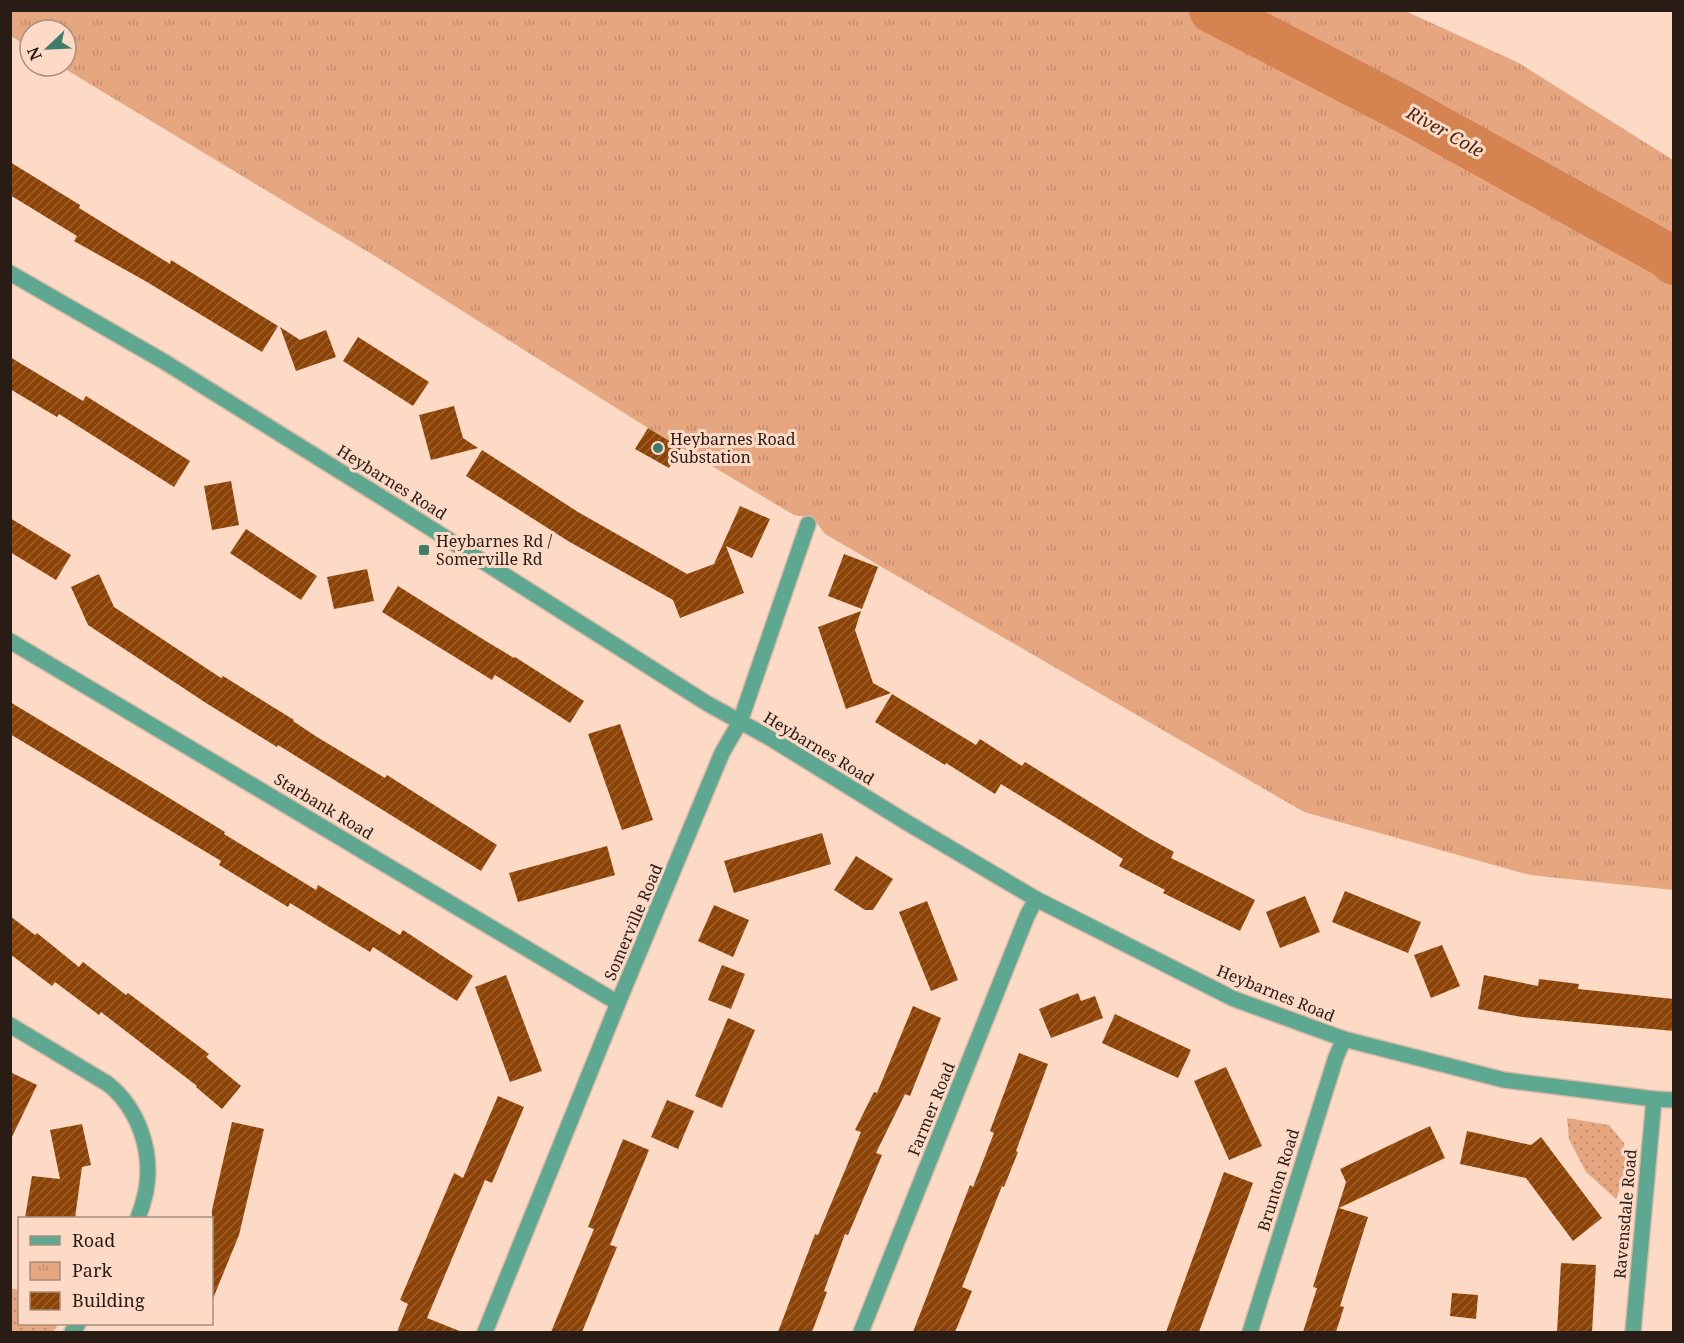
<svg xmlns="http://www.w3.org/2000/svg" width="1684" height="1343" font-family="'Noto Serif',serif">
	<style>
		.grass { fill: url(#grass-dots) }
		.park { fill: url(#park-tufts) }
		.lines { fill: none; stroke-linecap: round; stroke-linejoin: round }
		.river { stroke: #d48351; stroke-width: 46 }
		.building { fill: url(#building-hatch) }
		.minor-casing { stroke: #d6b8a6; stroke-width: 18 }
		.tertiary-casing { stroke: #d6b8a6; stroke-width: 18 }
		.minor { stroke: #5ea790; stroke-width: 15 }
		.tertiary { stroke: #5ea790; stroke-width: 15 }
		.poi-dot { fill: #3e7d6a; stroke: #fcdac6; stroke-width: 2 }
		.labels { text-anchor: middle; stroke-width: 6; stroke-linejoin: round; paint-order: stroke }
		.poi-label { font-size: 16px; fill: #291c15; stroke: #fcdac6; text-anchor: start }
		.street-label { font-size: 16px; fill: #291c15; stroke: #fcdac6 }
		.water-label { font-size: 18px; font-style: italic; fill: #472610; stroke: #fcdac6 }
	</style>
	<defs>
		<pattern id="grass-dots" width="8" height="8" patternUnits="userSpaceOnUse" patternTransform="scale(1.5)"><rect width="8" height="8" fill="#e6a680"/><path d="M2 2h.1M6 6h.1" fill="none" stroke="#c58e6e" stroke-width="1.8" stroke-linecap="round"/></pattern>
		<pattern id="park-tufts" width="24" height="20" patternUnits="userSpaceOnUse" patternTransform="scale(1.5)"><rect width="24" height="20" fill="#e6a680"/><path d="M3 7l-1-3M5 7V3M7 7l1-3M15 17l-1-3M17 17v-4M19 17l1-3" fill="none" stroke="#c58e6e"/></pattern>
		<pattern id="building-hatch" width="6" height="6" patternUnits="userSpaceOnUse" patternTransform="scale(1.5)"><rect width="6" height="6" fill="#8d4305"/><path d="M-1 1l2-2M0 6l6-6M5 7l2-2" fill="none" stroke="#9a6132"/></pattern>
	</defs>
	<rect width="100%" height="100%" fill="#fcdac6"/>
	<g class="grass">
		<path d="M1567,1118L1609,1125L1624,1143L1626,1173L1616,1199L1586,1172L1569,1139Z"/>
		<path d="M10,1288L19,1290L20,1324H59L53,1332H11Z"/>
	</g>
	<path class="park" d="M1403,10L1519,63L1673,160V890L1530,875L1304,812L825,534L813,518L794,515L648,428L388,264L60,66H66V30H30V48L11,36L10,11Z"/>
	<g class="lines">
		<path class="river" d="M1212,10L1405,110L1668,256L1674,262"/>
	</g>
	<g class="building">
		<path d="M10,162L80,205L79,208L126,237L170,264L171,260L278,326L262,352L147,282L74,241L77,236L10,195Z"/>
		<path d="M280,327L300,340L326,330L336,357L296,371Z"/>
		<path d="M358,337L429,382L413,406L343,361Z"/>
		<path d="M10,357L83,401L86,396L190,461L174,487L59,414L57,417L10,389Z"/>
		<path d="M454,406L463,438L478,448L431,460L419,415Z"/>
		<path d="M648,428L681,448L669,468L635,449Z"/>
		<path d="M482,450L578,512L687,574L714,564L740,506L770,519L752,558L726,546L744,593L680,618L673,600L568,541L466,476Z"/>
		<path d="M231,481L239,525L212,530L204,486Z"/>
		<path d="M10,518L71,555L56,580L10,552Z"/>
		<path d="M246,529L317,576L301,600L230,553Z"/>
		<path d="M844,554L878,567L862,609L828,596Z"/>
		<path d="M367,569L374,601L334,609L327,577Z"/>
		<path d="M99,574L114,607L221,678L223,676L294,720L293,721L317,737L385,778L387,775L497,845L481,871L278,745L277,747L206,703L88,625L71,587Z"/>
		<path d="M398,586L489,643L514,658L515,657L584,701L570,723L495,675L492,680L382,612Z"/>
		<path d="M861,611L855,630L873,683L891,693L846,709L818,627Z"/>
		<path d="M892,694L976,745L980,739L1022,766L1025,762L1145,836L1174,852L1171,858L1255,900L1240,931L1163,893L1165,890L1119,866L1123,859L1001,784L995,794L946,763L945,765L875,722Z"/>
		<path d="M10,702L156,790L225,832L224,834L316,890L318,885L400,935L403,930L473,976L457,1001L373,947L370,952L290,903L288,907L219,865L221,861L10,734Z"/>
		<path d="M620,724L653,820L622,830L588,734Z"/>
		<path d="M822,833L831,864L734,893L724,861Z"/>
		<path d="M607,846L615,875L518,902L509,873Z"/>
		<path d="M856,856L893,879L873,910H865L834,890Z"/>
		<path d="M1345,891L1421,922L1408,953L1332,922Z"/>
		<path d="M1305,896L1320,932L1280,948L1266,912Z"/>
		<path d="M927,901L958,980L931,991L899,912Z"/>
		<path d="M714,905L749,920L733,957L698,941Z"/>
		<path d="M10,916L35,935L37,933L79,967L83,962L126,995L128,993L209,1054L206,1057L241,1086L222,1109L196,1087L197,1086L101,1012L99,1015L55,982L52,986L10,954Z"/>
		<path d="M1442,945L1460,986L1431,998L1414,955Z"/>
		<path d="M722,965L745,974L731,1009L708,1000Z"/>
		<path d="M506,975L542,1071L510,1082L475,987Z"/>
		<path d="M1484,975L1538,986L1539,979L1579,984L1578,989L1674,999V1031L1522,1017L1478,1009Z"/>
		<path d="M1078,993L1081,1001L1095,996L1103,1018L1051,1038L1039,1009Z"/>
		<path d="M913,1006L941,1018L910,1096L905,1094L876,1153L882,1155L848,1235L845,1234L824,1291L827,1292L812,1332H778L815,1234L818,1235L861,1132L855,1130L874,1092L877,1093Z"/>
		<path d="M1115,1014L1191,1050L1178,1078L1102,1043Z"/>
		<path d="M728,1018L755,1030L722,1108L695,1096Z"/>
		<path d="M1019,1053L1048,1064L1016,1151L1018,1152L1004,1187L1002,1186L962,1287L972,1291L955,1332H913L970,1185L973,1187L994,1133L990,1131Z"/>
		<path d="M1226,1067L1262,1146L1229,1160L1194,1081Z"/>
		<path d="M10,1072L37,1085L10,1141Z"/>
		<path d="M498,1096L524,1107L492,1183L485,1180L427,1318L462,1332H397L408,1304L400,1300L454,1173L463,1178Z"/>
		<path d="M667,1100L694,1111L678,1149L651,1137Z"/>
		<path d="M232,1122L264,1129L239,1235L212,1301V1210Z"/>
		<path d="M82,1124L91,1165L82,1167L75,1218H25L32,1176L60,1179L50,1130Z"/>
		<path d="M1430,1126L1445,1158L1339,1208L1368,1217L1340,1306L1344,1307L1336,1332H1303L1317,1288L1313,1287L1346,1182L1340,1169Z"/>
		<path d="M1467,1131L1531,1145L1541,1137L1602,1218L1573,1241L1526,1178L1460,1164Z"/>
		<path d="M623,1139L649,1150L610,1245L617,1247L582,1332H551L594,1229L588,1227Z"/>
		<path d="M1224,1172L1253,1183L1199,1332H1166Z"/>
		<path d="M1561,1263L1596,1265L1592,1332H1557Z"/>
		<path d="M1452,1293L1478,1295L1476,1319L1450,1316Z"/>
	</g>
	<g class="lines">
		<defs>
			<g id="minor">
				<path d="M10,641L618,1003"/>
				<path d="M740,722L808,524"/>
				<path d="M10,1025L108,1084C139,1109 153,1152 146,1191C144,1200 141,1210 138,1218"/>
				<path d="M72,1332L78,1324"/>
				<path d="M861,1332L1027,916L1036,899"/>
				<path d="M1250,1332L1336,1057L1344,1039"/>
				<path d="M1633,1332L1654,1099"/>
			</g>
			<g id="tertiary">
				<path d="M10,273L163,361L386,500L708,704L770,738L906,822L1036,899L1234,999L1344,1039L1504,1080L1654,1099L1674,1100"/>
				<path d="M485,1332L618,1003L722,753L740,722"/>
			</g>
		</defs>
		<use href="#minor" class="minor-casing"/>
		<use href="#tertiary" class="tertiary-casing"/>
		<use href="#minor" class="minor"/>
		<use href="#tertiary" class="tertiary"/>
	</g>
	<g class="poi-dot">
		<circle cx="658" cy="448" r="6"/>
		<rect x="418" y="544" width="12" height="12" rx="3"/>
	</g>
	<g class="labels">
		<g class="poi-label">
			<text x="670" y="445">Heybarnes Road<tspan x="670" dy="18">Substation</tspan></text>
			<text x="436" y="547">Heybarnes Rd /<tspan x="436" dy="18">Somerville Rd</tspan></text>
		</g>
		<g class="street-label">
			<text transform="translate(392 482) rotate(32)" y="6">Heybarnes Road</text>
			<text transform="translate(819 748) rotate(31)" y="6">Heybarnes Road</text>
			<text transform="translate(324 806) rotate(31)" y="6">Starbank Road</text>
			<text transform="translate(633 922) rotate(-67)" y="6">Somerville Road</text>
			<text transform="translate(1276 993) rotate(22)" y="6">Heybarnes Road</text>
			<text transform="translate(931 1109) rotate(-68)" y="6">Farmer Road</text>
			<text transform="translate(1278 1180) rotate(-73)" y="6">Brunton Road</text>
			<text transform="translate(1625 1214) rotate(-85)" y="6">Ravensdale Road</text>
		</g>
		<g class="water-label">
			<text transform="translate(1445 132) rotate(29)" y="6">River Cole</text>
		</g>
	</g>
	<rect width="1684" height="1343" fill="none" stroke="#291c15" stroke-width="24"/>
	<rect x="18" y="1217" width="195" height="108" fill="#fcdac6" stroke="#a88e7f" stroke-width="1.5"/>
	<rect x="30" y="1236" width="30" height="9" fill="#5ea790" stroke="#a88e7f" stroke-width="1.5"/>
	<text x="72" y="1247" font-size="18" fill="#291c15">Road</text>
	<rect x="30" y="1262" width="30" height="18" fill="url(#park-tufts)" stroke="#a88e7f" stroke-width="1.5"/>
	<text x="72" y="1277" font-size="18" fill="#291c15">Park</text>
	<rect x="30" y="1292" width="30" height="18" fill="url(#building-hatch)" stroke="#a88e7f" stroke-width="1.5"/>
	<text x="72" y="1307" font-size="18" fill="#291c15">Building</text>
	<g transform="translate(48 48) rotate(247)"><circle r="28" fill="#fcdac6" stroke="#a88e7f" stroke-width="1.5"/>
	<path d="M0-4.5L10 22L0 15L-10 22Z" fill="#3e7d6a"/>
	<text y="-9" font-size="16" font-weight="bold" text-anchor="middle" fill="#291c15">N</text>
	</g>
</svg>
